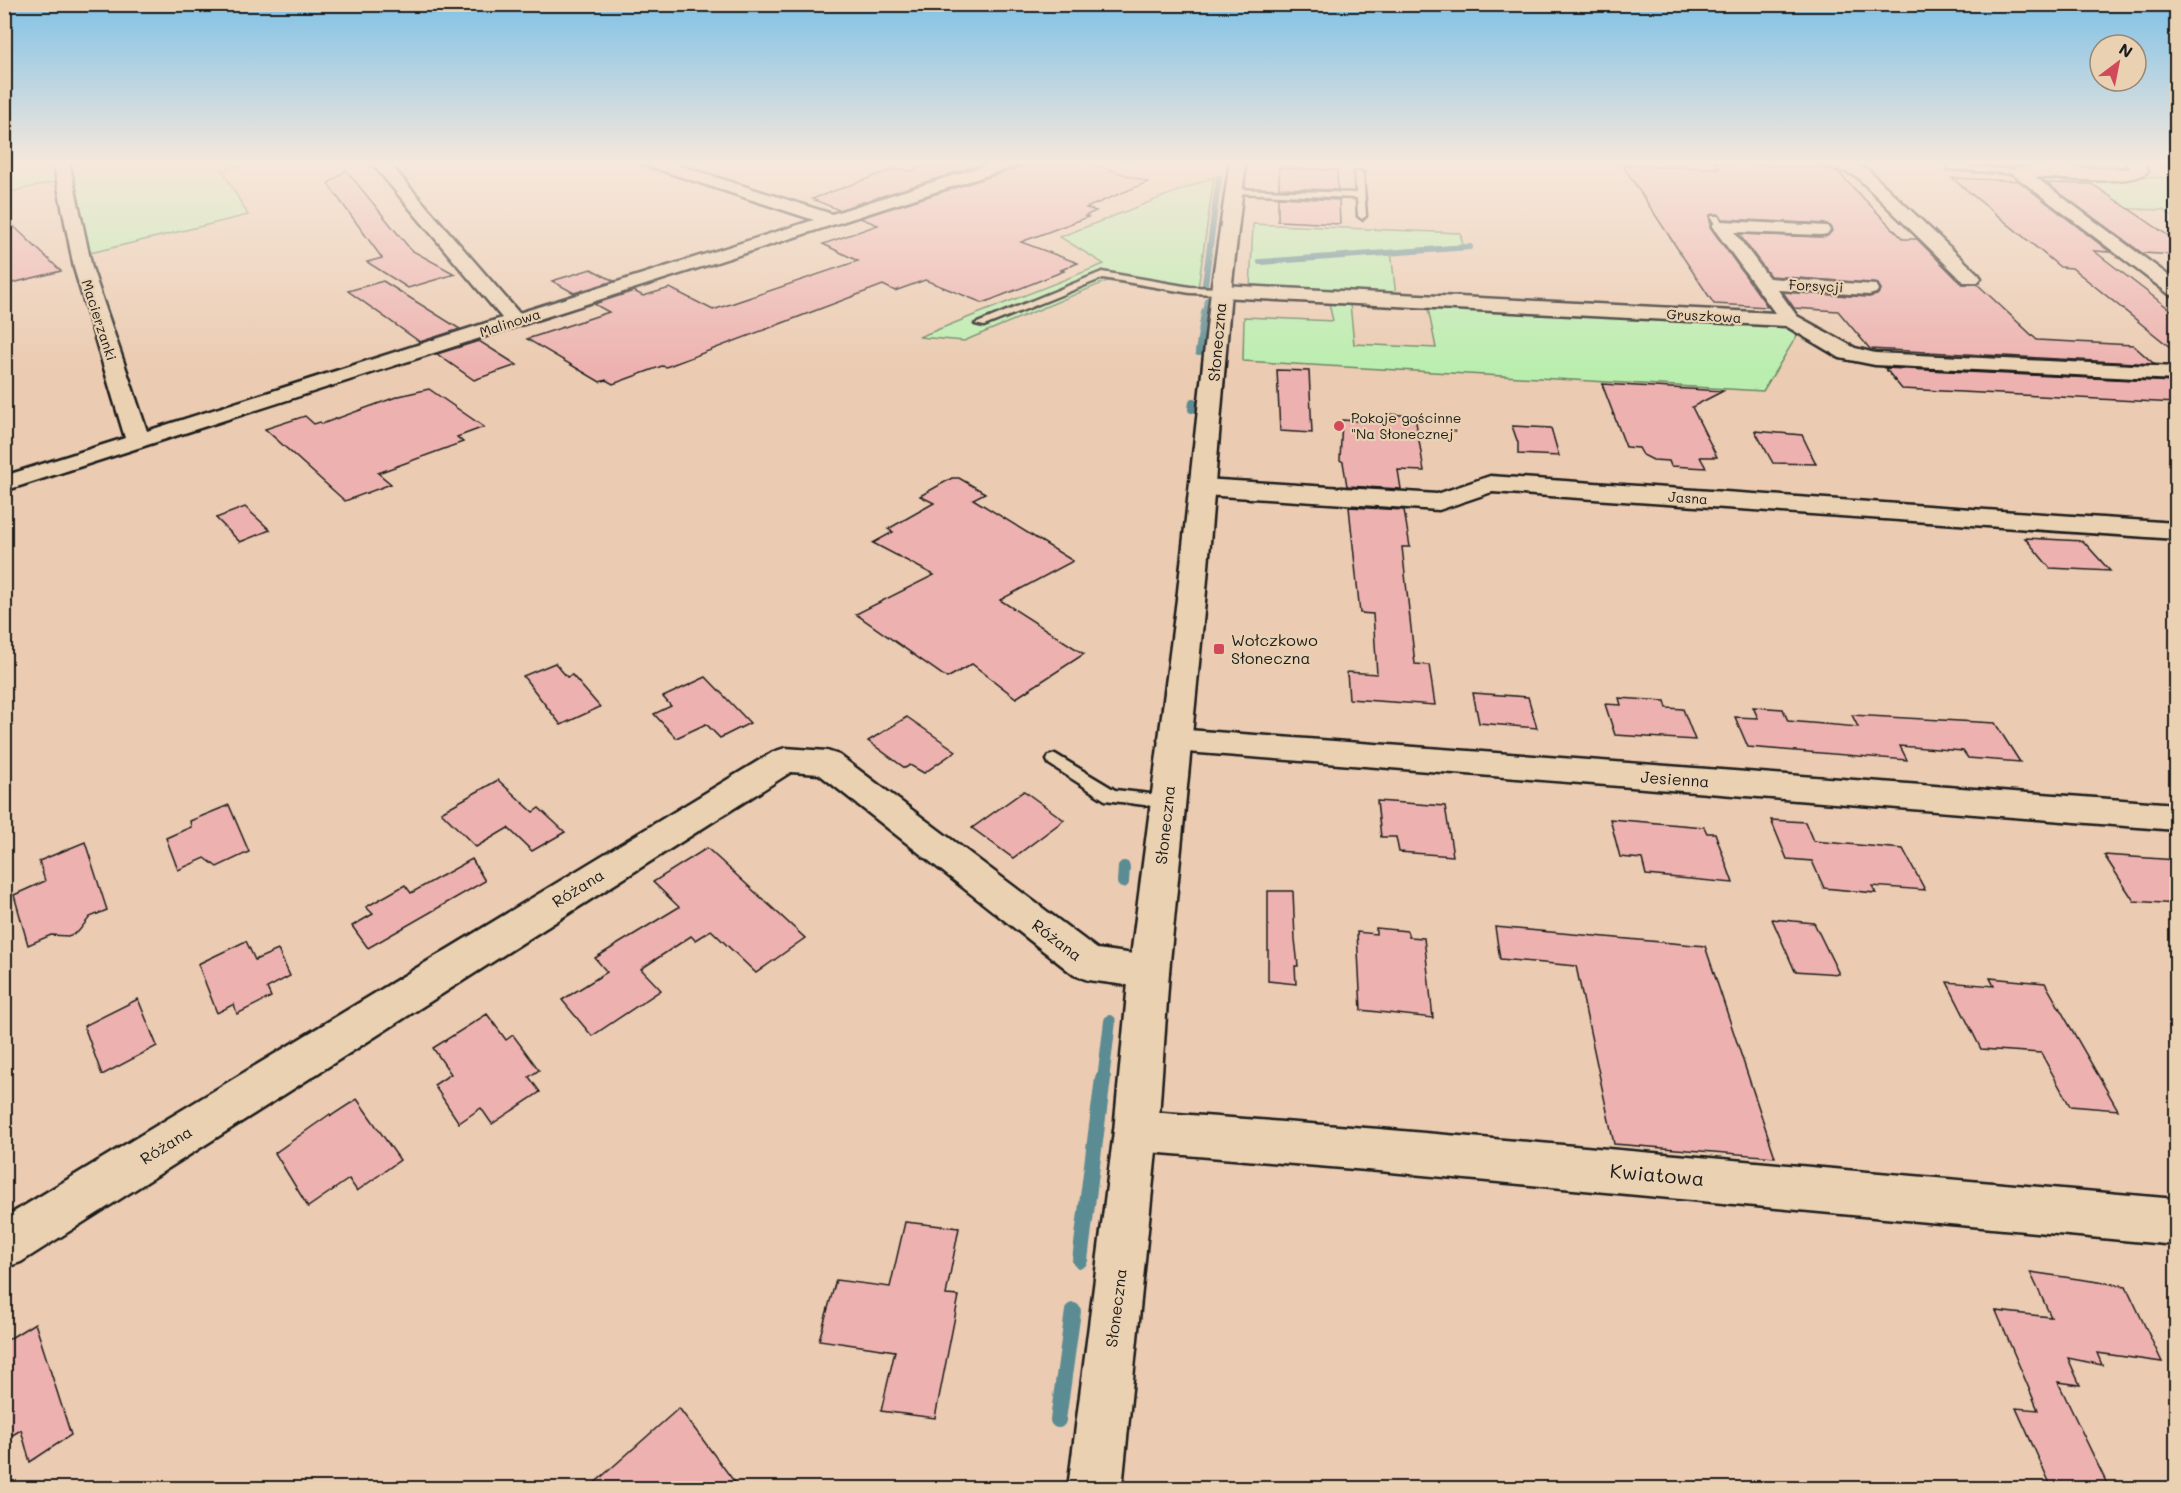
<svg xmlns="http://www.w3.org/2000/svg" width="2181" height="1493" font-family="Mali,sans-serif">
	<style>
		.green { fill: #baeeaf; stroke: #6b8566; stroke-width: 1.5 }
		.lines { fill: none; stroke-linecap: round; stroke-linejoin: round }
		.stream-far3 { stroke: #5c8c93; stroke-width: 6 }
		.stream-far2 { stroke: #5c8c93; stroke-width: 8 }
		.stream-far1 { stroke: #5c8c93; stroke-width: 12 }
		.stream { stroke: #5c8c93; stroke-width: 16 }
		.building { fill: #edb2af; stroke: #1c1c1c; stroke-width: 1.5 }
		.service-casing { stroke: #1c1c1c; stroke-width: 5 }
		.minor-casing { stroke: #1c1c1c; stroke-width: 5 }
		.tertiary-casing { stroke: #1c1c1c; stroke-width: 5 }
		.service { fill: #ead1b2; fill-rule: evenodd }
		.minor { fill: #ead1b2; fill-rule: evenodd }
		.tertiary { fill: #ead1b2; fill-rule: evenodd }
		.poi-dot { fill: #d1495b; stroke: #ead1b2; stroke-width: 2 }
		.labels { text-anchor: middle; stroke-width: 4.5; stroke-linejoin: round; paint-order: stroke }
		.far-street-label { font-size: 14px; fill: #1c1c1c; stroke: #ead1b2 }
		.far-poi-label { font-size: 14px; fill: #1c1c1c; stroke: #ead1b2; text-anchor: start }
		.street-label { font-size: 16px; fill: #1c1c1c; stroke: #ead1b2 }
		.poi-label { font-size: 16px; fill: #1c1c1c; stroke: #ead1b2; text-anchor: start }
		.near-street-label { font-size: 20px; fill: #1c1c1c; stroke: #ead1b2 }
	</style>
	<rect width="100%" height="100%" fill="#ebcbb1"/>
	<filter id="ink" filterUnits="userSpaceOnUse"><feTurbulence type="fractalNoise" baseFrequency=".0167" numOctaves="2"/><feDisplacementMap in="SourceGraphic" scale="12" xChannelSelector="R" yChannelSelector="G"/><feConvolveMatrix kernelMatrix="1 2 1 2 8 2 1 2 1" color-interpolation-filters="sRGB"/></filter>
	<g filter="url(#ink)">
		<g class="green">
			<path d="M4,161H52L58,181L5,193Z"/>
			<path d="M67,161H259L222,170L248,215L90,253Z"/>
			<path d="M1939,161H2110L2135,177L2176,178V219L2163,210L2073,207L2021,169L1973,168Z"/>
			<path d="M1214,177L1197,295L1107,281L964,341L919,337L1104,264L1060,237Z"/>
			<path d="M1253,224L1460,233L1463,245L1391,251L1396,297L1250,290Z"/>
			<path d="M1329,303L1350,304L1354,344L1436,348L1428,308L1781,323L1798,334L1763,391L1243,361L1244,317L1333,321Z"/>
		</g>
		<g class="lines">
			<g class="stream-far3">
				<path d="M2153,161L2176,167"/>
				<path d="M1260,262L1470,247H1464"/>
				<path d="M1205,284L1219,177"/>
				<path d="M1205,313L1207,300"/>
			</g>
			<g class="stream-far2">
				<path d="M1199,352L1205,312"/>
				<path d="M1192,409L1193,402"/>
			</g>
			<g class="stream-far1">
				<path d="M1123,882L1124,867"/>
				<path d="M1103,1080L1110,1021"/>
			</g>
			<g class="stream">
				<path d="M1080,1260L1103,1078"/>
				<path d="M1058,1420L1073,1311"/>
			</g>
		</g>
		<g class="building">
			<path d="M939,161H991L839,210L812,199L891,170L902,169L911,171Z"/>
			<path d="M1026,161H1083L1148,182L1086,208L1096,211L1085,216L1088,217L1021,242L1078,263L1061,270L1064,271L983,303L925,280L895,291L883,285L666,367L662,366L613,384L606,380L600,382L527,339L609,312L594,304L634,291L643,296L670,288L713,310L858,261L823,244L878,225L860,218L1023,166Z"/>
			<path d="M1714,162L1826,168L1838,172L1903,239H1917L1962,284H1977L2037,340L2133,345L2154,364L1870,349L1838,311L1794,308L1783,292L1869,297L1877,295L1881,290L1878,284L1770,276L1739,234L1821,237L1827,236L1832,231L1827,224L1723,219L1718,214L1710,215V227L1768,307L1714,304L1623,166L1720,168Z"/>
			<path d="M1279,168L1337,170L1338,190L1279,188Z"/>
			<path d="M346,170L411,250L455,274L408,288L367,262L382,258L328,184Z"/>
			<path d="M1952,178L2019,181L2110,252L2094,251L2176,314V352L2072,268L2060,267Z"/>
			<path d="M2046,183L2092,184L2176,241V255L2142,253Z"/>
			<path d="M1278,197L1339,200L1340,224L1278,221Z"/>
			<path d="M4,217L61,271L4,285Z"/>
			<path d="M591,269L614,281L574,293L552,281Z"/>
			<path d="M383,281L460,329L420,342L348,291Z"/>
			<path d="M479,341L517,365L474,380L437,354Z"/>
			<path d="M1885,368L2174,382L2176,384V403L1902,389Z"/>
			<path d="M1277,370L1309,371L1312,433L1280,431Z"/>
			<path d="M1602,384L1723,391L1692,407L1717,457H1700L1706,468L1671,466L1669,461L1653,460L1643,455L1639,448L1626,447Z"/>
			<path d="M429,389L484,427L457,437L463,442L378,473L391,484L345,501L265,429L305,416L314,424L320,422L322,424L399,396Z"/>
			<path d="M1387,414L1415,416L1424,471L1398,470L1401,489L1347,486L1343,462L1340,460L1342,420L1388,423Z"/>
			<path d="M1512,426L1551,428L1559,456L1518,454V443Z"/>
			<path d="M1755,431L1802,435L1816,464L1773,463Z"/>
			<path d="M952,478H959L985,493L973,499L1073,561L1000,600L1084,654L1016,698L972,664L947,678L856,614L934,575L873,543L893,532L888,529L934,503L920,496Z"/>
			<path d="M245,507L270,530L240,542L216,518Z"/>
			<path d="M1349,507L1404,510L1410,547H1402L1415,664L1429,665L1435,705L1349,699L1347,672L1377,674L1373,614L1360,613Z"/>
			<path d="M2025,538L2083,541L2110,571L2050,568Z"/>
			<path d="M555,663L567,677L572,675L600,707L561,725L523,676Z"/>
			<path d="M706,677L750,723L720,738L706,724L676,738L654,714L671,706L663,697Z"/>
			<path d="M1473,693L1528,697L1537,728L1479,723Z"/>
			<path d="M1619,698L1665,701L1667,708L1683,709L1695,740L1615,735L1605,704L1621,705Z"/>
			<path d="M1753,707L1783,709L1788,721L1858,727L1852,715L1995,723L2020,762L1968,758L1963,751L1900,746L1907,760L1748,747L1735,717L1758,718Z"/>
			<path d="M907,717L956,751L924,773L910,765L905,768L868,741Z"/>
			<path d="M498,780L533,812L539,808L565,832L532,851L508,828L476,847L441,812Z"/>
			<path d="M1024,791L1064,820L1013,858L972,828Z"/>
			<path d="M1377,801L1445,806L1453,856L1399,852L1396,837H1381Z"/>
			<path d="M229,805L249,852L217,867L205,858L178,870L166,838L191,827L190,821Z"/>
			<path d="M1610,819L1704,827L1707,833H1715L1733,883L1646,875L1642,859L1620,857Z"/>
			<path d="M1771,820L1805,822L1813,841L1903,849L1925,890L1872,886L1876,893L1824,888L1812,861L1787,859Z"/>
			<path d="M85,842L107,910L90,917L78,932L68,936L51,935L28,945L14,895L45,881L39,861Z"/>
			<path d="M707,848L805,938L756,973L711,930L695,940L691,936L641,969L661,990L592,1036L562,1000L607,972L595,958L679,907L653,882Z"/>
			<path d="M2104,855L2176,860V904L2134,901Z"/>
			<path d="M472,859L485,881L368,948L352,926L373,914L366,907L405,885L411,893Z"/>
			<path d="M1268,891H1293L1295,939L1298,966H1295L1296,984L1268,981Z"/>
			<path d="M1772,919L1814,923L1839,974L1795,971Z"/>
			<path d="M1495,927L1705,946L1775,1157L1614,1144L1576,966L1500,959Z"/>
			<path d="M1376,928L1407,931L1409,937L1424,938L1433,1018L1361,1010L1357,932L1376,934Z"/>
			<path d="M246,941L255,960L278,950L290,976L267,988L271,997L237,1014L234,1004L217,1013L198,964Z"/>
			<path d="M1990,978L2045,983L2118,1110L2070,1106L2041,1053L1981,1049L1947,982L1994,986Z"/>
			<path d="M138,999L157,1046L102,1075L84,1026Z"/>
			<path d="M487,1014L506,1040L513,1035L539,1070L529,1077L540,1092L492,1124L481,1108L459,1123L434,1085L451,1074L433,1048Z"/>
			<path d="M357,1099L400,1160L357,1191L349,1179L308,1207L275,1153L330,1114L331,1116Z"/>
			<path d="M905,1222L959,1228L946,1295L959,1296L935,1418L881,1411L895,1351L819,1340L836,1280L890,1287Z"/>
			<path d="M2030,1272L2126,1286L2162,1362L2097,1353L2102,1365L2068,1358L2080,1385L2058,1382L2109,1488H2052L2016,1408L2038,1410L1996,1311L2051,1317Z"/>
			<path d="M35,1323L71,1435L30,1462L21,1430L4,1440V1342Z"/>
			<path d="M679,1408L739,1488H589Z"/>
		</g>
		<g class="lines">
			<defs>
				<g id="service">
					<path d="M1947,165L2018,170L2022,172L2018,174L1950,169H1947Z"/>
					<path d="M1359,171L1363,173L1366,216L1362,219L1358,216L1357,198L1234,193L1230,191L1234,189L1356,193L1355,173Z"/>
					<path d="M1712,216H1718L1725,226L1724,228H1718L1711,218Z"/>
					<path d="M1102,272L1190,287L1221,288L1226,291L1221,294L1190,293L1103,278L984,326L975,324Z"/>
					<path d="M1055,754L1115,790L1168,796L1174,798L1177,802L1174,806L1168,808L1105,800L1049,764L1047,760L1049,756Z"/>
				</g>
				<g id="minor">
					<path d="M53,161H69L92,268L147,431L502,318L370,161H387L519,313L814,220L642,164L640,161H665L832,214L999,161H1024L1022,164L4,491V476L125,438L74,268Z"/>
					<path d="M1818,161H1842L1868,170L1978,274L1981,278L1978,282H1964L1856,176L1820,164Z"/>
					<path d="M2124,161H2143L2148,171C2135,187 2058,178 2035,177L2176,281V296L2169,294L2010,172L2018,167L2131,169Z"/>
					<path d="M1721,221L1827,226L1830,230L1827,234L1821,235L1734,232L1769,278L1876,285L1879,289L1876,293L1869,295L1778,290L1797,316L1855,348L1875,353L2176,367V380L1875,365L1840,358L1786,326L1221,297L1214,295L1211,291L1214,287L1221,285L1775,313L1712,226L1715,222Z"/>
					<path d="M1490,476L2176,523V539L1492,492L1439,510L1203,495L1194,492L1190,487L1194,482L1203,479L1437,494Z"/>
					<path d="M1174,729L2176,804V830L1174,751L1162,748L1158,740L1162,732Z"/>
					<path d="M785,748L827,751L839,755L1097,949L1149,956L1163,960L1169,972L1163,984L1149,988L1088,980L1074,975L819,774L791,772L21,1262L4,1268V1218L773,752Z"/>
					<path d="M1136,1111L1379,1129L2176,1199V1245L1379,1171L1136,1151L1120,1145L1114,1131L1120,1117Z"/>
				</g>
				<path id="tertiary" d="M1230,161H1246L1231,291L1206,591L1169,972L1158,1131L1122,1488H1068L1114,1131L1129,972L1178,591L1211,291Z"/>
			</defs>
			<use href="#service" class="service-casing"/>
			<use href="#minor" class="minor-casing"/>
			<use href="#tertiary" class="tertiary-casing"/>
			<use href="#service" class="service"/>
			<use href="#minor" class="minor"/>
			<use href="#tertiary" class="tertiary"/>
		</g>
	</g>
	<linearGradient id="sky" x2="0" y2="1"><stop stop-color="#81c2e6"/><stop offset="0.44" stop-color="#f6e8dc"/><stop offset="1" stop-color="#f6e8dc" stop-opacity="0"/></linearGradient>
	<rect width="2181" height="370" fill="url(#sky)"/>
	<g class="poi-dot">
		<circle cx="1339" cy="426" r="6"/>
		<rect x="1213" y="643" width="12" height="12" rx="3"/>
	</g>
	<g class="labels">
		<g class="far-street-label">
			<text transform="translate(1816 286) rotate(3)" y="5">Forsycji</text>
			<text transform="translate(1704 316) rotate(3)" y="5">Gruszkowa</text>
			<text transform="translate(99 320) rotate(72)" y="5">Macierzanki</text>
			<text transform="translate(510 323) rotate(-18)" y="5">Malinowa</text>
			<text transform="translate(1688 498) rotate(4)" y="5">Jasna</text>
		</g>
		<g class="far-poi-label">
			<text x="1351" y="423">Pokoje gościnne<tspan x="1351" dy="16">"Na Słonecznej"</tspan></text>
		</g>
		<g class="street-label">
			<text transform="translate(1217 342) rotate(-85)" y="6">Słoneczna</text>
			<text transform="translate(1675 779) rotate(4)" y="6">Jesienna</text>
			<text transform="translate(1165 825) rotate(-84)" y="6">Słoneczna</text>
			<text transform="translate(578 888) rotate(-32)" y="6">Różana</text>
			<text transform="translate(1057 940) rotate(37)" y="6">Różana</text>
			<text transform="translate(166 1145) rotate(-32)" y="6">Różana</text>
			<text transform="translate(1116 1308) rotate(-83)" y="6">Słoneczna</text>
		</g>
		<g class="poi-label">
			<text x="1231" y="646">Wołczkowo<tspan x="1231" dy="18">Słoneczna</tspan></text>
		</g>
		<g class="near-street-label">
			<text transform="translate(1657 1175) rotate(5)" y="7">Kwiatowa</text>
		</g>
	</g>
	<rect width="2181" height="1493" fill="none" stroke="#ead1b2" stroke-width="24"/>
	<rect x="12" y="12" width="2157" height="1469" fill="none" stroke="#1c1c1c" stroke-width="2" filter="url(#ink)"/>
	<g transform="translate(2118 63) rotate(32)"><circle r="28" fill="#ead1b2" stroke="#988976" stroke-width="1.5"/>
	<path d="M0-4.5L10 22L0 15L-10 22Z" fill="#d1495b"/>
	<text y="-9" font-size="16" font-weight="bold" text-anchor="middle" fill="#1c1c1c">N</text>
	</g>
</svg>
